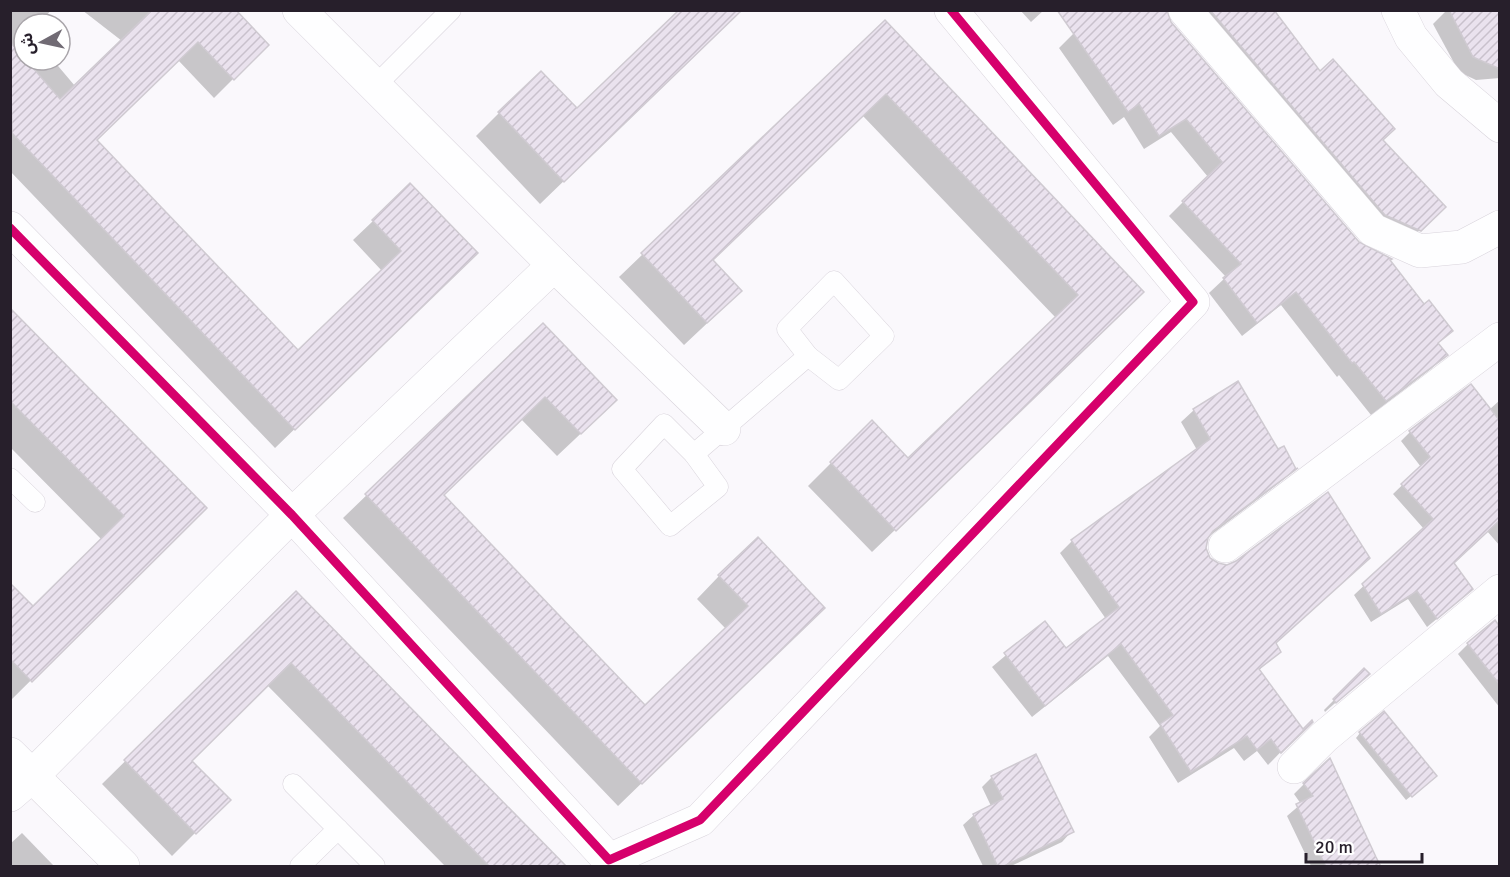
<svg xmlns="http://www.w3.org/2000/svg" width="1510" height="877" font-family="Signika,'Noto Sans Arabic',sans-serif">
	<style>
		.shadow { fill: #0003 }
		.building { fill: url(#building-hatch); stroke: #cfcad1; stroke-width: 1.5 }
		.lines { fill: none; stroke-linecap: round; stroke-linejoin: round }
		.lane-casing { stroke: #d9d4dc; stroke-width: 21 }
		.street-casing { stroke: #d9d4dc; stroke-width: 34 }
		.secondary-casing { stroke: #d9d4dc; stroke-width: 34 }
		.lane { stroke: #fefeff; stroke-width: 20 }
		.street { stroke: #fefeff; stroke-width: 33 }
		.secondary { stroke: #fefeff; stroke-width: 33 }
		.cycleway-casing { stroke: #fff; stroke-width: 13 }
		.cycleway { stroke: #d6006c; stroke-width: 9 }
	</style>
	<defs>
		<pattern id="building-hatch" width="6" height="6" patternUnits="userSpaceOnUse" patternTransform="scale(1.5)"><rect width="6" height="6" fill="#eae2ee"/><path d="M-1 1l2-2M0 6l6-6M5 7l2-2" fill="none" stroke="#c9c1cc"/></pattern>
	</defs>
	<rect width="100%" height="100%" fill="#faf8fc"/>
	<g class="shadow">
		<path d="M10,10H51L40,24H24V60H53L75,86L122,41L82,10H234L267,45L214,98L178,60L95,140L298,352L382,271L353,240L373,221L457,272L275,448L10,171Z"/>
		<path d="M741,10L540,204L476,136L499,113L577,111Z"/>
		<path d="M1020,10H1044L1031,22Z"/>
		<path d="M1106,10L1169,23L1358,243L1451,330L1437,344L1446,355L1431,369L1371,415L1339,375L1337,377L1281,305L1242,336L1209,293L1226,277L1169,216L1208,177L1171,132L1144,149L1124,117L1113,125L1059,48L1073,34Z"/>
		<path d="M1183,10H1272L1320,73L1444,207L1405,244Z"/>
		<path d="M1447,10H1500V78L1476,80L1459,72L1433,24Z"/>
		<path d="M885,22L1119,315L872,552L808,486L831,463L908,460L1056,318L863,116L711,261L717,314L684,345L619,277Z"/>
		<path d="M10,310L205,508L10,701V585L33,608L102,540L10,447Z"/>
		<path d="M543,325L592,423L557,456L521,419L442,495L645,707L726,629L697,599L719,576L800,630L618,806L343,518Z"/>
		<path d="M1500,400V546L1487,531L1452,563L1462,598L1427,627L1408,599L1371,622L1354,595L1424,529L1393,494L1421,467L1401,441L1410,432L1489,410Z"/>
		<path d="M1194,410L1277,451L1294,469L1283,480L1207,538L1205,548L1209,559L1280,651L1258,671L1302,730L1268,765L1257,751L1244,761L1234,748L1178,783L1149,737L1160,726L1108,656L1032,717L992,667L1044,623L1066,650L1106,619L1060,553L1072,541L1197,450L1181,422Z"/>
		<path d="M296,593L565,866H445L267,685L190,761L228,800L172,856L102,784Z"/>
		<path d="M1500,629V708L1458,654L1468,644Z"/>
		<path d="M1364,670L1368,674L1325,712L1324,710Z"/>
		<path d="M1360,733L1430,781L1406,800L1356,738Z"/>
		<path d="M992,777L1072,831L1062,842L1011,866H983L963,825L974,815L991,806L982,787Z"/>
		<path d="M1304,784L1369,866H1311L1287,816L1301,804L1294,794Z"/>
		<path d="M22,833L54,866H10V844Z"/>
	</g>
	<g class="building">
		<path d="M152,10H236L269,45L234,80L198,42L97,140L298,350L401,251L372,220L410,183L478,253L295,430L12,133L10,42L24,57V60H26L60,99Z"/>
		<path d="M679,10H742L564,182L498,112L541,71L577,108Z"/>
		<path d="M1057,10H1167L1171,22L1359,242L1392,259L1390,260L1424,304L1429,300L1453,331L1438,343L1448,355L1386,401L1354,362L1352,363L1296,292L1257,323L1223,278L1241,264L1182,201L1222,162L1186,119L1159,136L1139,104L1128,112Z"/>
		<path d="M1210,10H1274L1320,71L1333,59L1395,129L1383,140L1446,207L1421,231L1385,215Z"/>
		<path d="M1449,10H1500V69L1473,57Z"/>
		<path d="M885,20L1144,292L896,531L830,462L872,420L908,458L1078,295L886,94L713,260L742,291L707,323L641,253Z"/>
		<path d="M10,308L207,508L32,682L10,659V583L33,606L124,516L10,401Z"/>
		<path d="M543,323L617,400L581,434L545,397L444,495L645,705L748,606L718,575L758,537L825,608L642,784L365,494Z"/>
		<path d="M1238,381L1278,449L1284,446L1296,469L1298,468L1213,531L1208,538L1206,548L1210,558L1218,563L1227,565L1236,561L1328,492L1370,558L1276,643L1281,652L1259,669L1303,729L1312,720L1313,722L1281,753L1271,739L1257,750L1247,736L1191,772L1160,724L1173,715L1121,644L1045,706L1004,653L1045,621L1066,648L1119,607L1071,540L1210,439L1193,409Z"/>
		<path d="M1471,384L1500,421V520L1454,563L1473,589L1437,619L1417,591L1381,614L1362,584L1433,519L1401,484L1430,457L1409,431Z"/>
		<path d="M296,591L567,867H490L291,663L192,761L231,800L196,834L124,760Z"/>
		<path d="M1495,620L1500,627V685L1467,643Z"/>
		<path d="M1364,668L1370,674L1336,703L1333,699Z"/>
		<path d="M1384,711L1437,776L1412,797L1359,732Z"/>
		<path d="M1036,754L1074,832L1002,867H998L973,814L1003,799L991,776Z"/>
		<path d="M1330,758L1376,857L1381,867H1326L1296,804L1313,796L1303,783Z"/>
	</g>
	<g class="lines">
		<defs>
			<g id="lane">
				<path d="M374,87L451,10"/>
				<path d="M834,281L884,336L839,380L808,356L787,329Z"/>
				<path d="M664,424L694,454L718,487L670,526L622,469Z"/>
				<path d="M694,454L808,356"/>
				<path d="M10,478L35,502"/>
				<path d="M293,784L375,866"/>
				<path d="M300,866L338,829"/>
			</g>
			<g id="street">
				<path d="M1185,10L1373,230L1420,251L1462,247L1500,227"/>
				<path d="M10,228L292,515L609,860L700,820L1193,302L951,10"/>
				<path d="M554,265L724,429"/>
				<path d="M1225,546L1500,339"/>
				<path d="M10,754L123,866"/>
				<path d="M1294,767L1324,737L1500,591"/>
				<path d="M10,795L32,776L292,515L554,265L299,10"/>
			</g>
			<path id="secondary" d="M1398,10L1411,37L1449,83L1500,126"/>
		</defs>
		<use href="#lane" class="lane-casing"/>
		<use href="#street" class="street-casing"/>
		<use href="#secondary" class="secondary-casing"/>
		<use href="#lane" class="lane"/>
		<use href="#street" class="street"/>
		<use href="#secondary" class="secondary"/>
		<defs>
			<path id="cycleway" d="M10,228L292,515L609,860L700,820L1193,302L951,10"/>
		</defs>
		<use href="#cycleway" class="cycleway-casing"/>
		<use href="#cycleway" class="cycleway"/>
	</g>
	<rect width="1510" height="877" fill="none" stroke="#271f2b" stroke-width="24"/>
	<g transform="translate(42 42) rotate(262)"><circle r="28" fill="#ffffff" stroke="#a9a5aa" stroke-width="1.5"/>
	<path d="M0-4.5L10 22L0 15L-10 22Z" fill="#716b74"/>
	<text y="-9" font-size="16" font-weight="bold" text-anchor="middle" fill="#271f2b">ش</text>
	</g>
	<path d="M1306 853v9h116v-9" fill="none" stroke="#271f2b" stroke-width="3"/>
	<text x="1315" y="853" font-size="18" fill="#271f2b" stroke="#ffffff" stroke-width="4.5" paint-order="stroke">20 m</text>
</svg>
